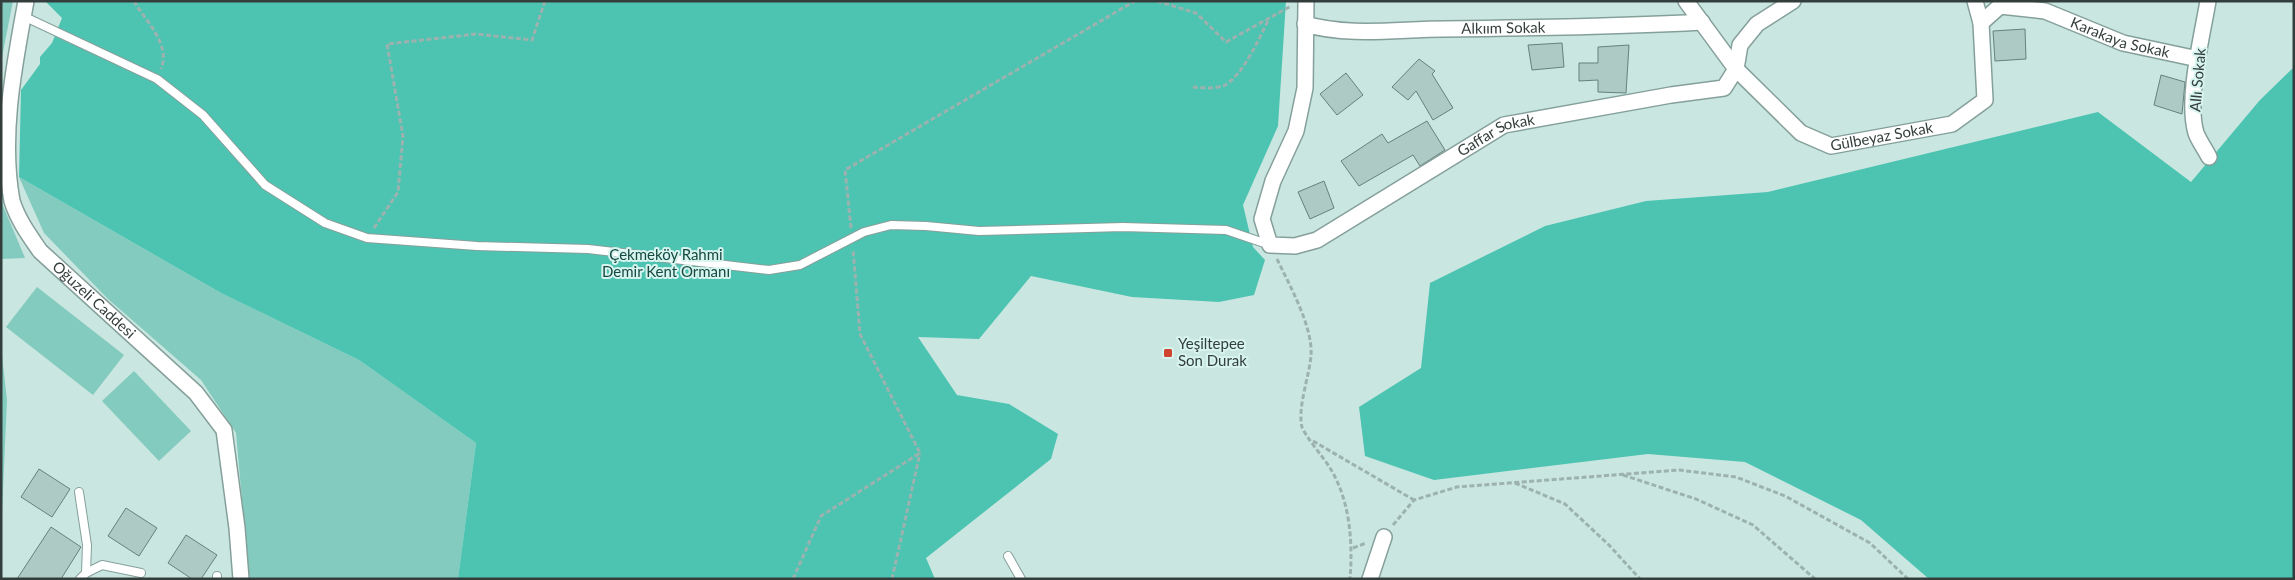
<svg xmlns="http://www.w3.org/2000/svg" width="2295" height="580" font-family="Lato,sans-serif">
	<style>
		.green { fill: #83cbbe }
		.forest { fill: #4dc4b2 }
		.building { fill: #aecac4; stroke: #67817c }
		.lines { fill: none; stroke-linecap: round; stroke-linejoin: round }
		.service-casing { stroke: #85a09b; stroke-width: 10 }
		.minor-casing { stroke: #85a09b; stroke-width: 18 }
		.path { stroke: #9cb2ae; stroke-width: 3; stroke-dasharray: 5 2.5; stroke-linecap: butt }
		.service { stroke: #fff; stroke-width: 8 }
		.minor { stroke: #fff; stroke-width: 15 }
		.poi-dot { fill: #d0442f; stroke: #d7f4ee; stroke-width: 2 }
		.labels { text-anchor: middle; stroke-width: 4; stroke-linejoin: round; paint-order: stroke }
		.street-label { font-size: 15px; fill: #333e3c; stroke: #d7f4ee }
		.park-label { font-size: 15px; fill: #154941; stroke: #d7f4ee }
		.poi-label { font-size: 15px; fill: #333e3c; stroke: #d7f4ee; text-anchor: start }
	</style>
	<rect width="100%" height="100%" fill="#cae6e0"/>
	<g class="green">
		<path d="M1,1H13L1,62Z"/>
		<path d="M19,177L221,293L359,360L476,443L458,579H249L236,433L201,380L108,299L44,233Z"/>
		<path d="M1,201L25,258L1,259Z"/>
		<path d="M37,287L124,355L93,395L6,327Z"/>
		<path d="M1,347L7,400L1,534Z"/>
		<path d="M134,371L191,431L159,461L102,401Z"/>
	</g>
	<g class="forest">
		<path d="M45,1H1286L1278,126L1243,205L1253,247L1265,260L1254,295L1219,302L1132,297L1031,276L979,339L918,337L957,395L1009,404L1058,434L1051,459L926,558L935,579H458L476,443L359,360L221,293L19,177L21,90L40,64V57L52,43L62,18Z"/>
		<path d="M2294,67V579H1929L1861,520L1745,462L1648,454L1434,480L1365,456L1359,407L1421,368L1430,283L1545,226L1646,201L1768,192L2098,112L2191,182L2260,100Z"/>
	</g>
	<g class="building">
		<path d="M2025,29L2026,59L1995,61L1993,31Z"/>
		<path d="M1562,43L1564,67L1532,70L1528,45Z"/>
		<path d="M1629,45L1626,93L1598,92V80L1579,81V63H1598V47Z"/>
		<path d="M1419,59L1435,71L1432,74L1453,108L1433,120L1416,91L1408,100L1392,87Z"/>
		<path d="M1346,73L1363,95L1337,115L1320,94Z"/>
		<path d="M2161,75L2185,82L2182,114L2154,105Z"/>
		<path d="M1427,121L1445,150L1420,166L1413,155L1359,186L1341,161L1382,134L1388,143Z"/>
		<path d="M1324,181L1334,208L1310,219L1298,192Z"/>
		<path d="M39,469L70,489L52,517L21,497Z"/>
		<path d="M126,508L157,528L139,556L108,536Z"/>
		<path d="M51,527L81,547L61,579H17Z"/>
		<path d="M186,535L217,555L201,579H192L168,563Z"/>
	</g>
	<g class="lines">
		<defs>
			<g id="service">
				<path d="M23,16L157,79L203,115L265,185L325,223L367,238L477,246L588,249L769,270L800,265L864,232L891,225L926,226L979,231L1123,227L1226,230L1270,245"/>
				<path d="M79,492L87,545L86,573L80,579"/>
				<path d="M1008,556L1021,579"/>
				<path d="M86,573L102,565L141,573"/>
				<path d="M217,576V579"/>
			</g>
			<g id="minor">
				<path id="s1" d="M26,1C14,66 0,136 12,201C18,220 29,235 40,251L196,393L224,430L237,528L241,579"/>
				<path id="s2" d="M1306,1L1305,88L1296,131L1273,181L1262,219L1270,245L1295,246L1317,240L1504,125L1671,95L1724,88L1736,69L1740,45L1757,24L1793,1"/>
				<path id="s3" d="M1686,1L1736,69L1801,133L1831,146L1952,124L1985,100L1981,23L2000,6L2045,11L2123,43L2198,59"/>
				<path d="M1975,1L1981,23"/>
				<path d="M2208,1C2202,37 2186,99 2196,133C2199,141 2205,149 2209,157"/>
				<path id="s4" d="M1305,24C1349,37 1399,29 1444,29C1530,28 1616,27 1702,22"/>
				<path d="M1370,579L1384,537"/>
			</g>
		</defs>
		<use href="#service" class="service-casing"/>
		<use href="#minor" class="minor-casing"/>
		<g class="path">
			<path d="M134,1C146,22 171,44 161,69"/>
			<path d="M1157,1L1196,13L1226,42L1291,6"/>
			<path d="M1193,87C1203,88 1216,89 1225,85C1244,74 1259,38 1269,19"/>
			<path d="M374,228L398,192L403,136L387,44L476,34L532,40L545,1"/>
			<path d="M851,228L845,170L1135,1"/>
			<path d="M1277,259C1289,284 1313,327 1311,355C1310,374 1297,408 1302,427C1305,436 1324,458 1330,468C1350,500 1353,542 1350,579"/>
			<path d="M1313,441L1414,500"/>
			<path d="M1623,475L1696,499L1753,525L1815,579"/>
			<path d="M1515,483L1565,504L1609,545L1640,579"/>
			<path d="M1393,525L1414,500L1457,487L1679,470L1736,477L1785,496L1870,543L1908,579"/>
			<path d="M1353,548L1366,543"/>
			<path d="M793,579L821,516L920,453L860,334L853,249"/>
			<path d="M892,579L920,453"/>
		</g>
		<use href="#service" class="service"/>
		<use href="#minor" class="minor"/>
	</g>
	<rect class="poi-dot" x="1163" y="348" width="10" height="10" rx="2.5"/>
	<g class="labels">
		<g class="street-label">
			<text dy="5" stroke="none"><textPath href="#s4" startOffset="199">Alkıım Sokak</textPath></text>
			<text dy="5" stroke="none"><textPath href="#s3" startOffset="600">Karakaya Sokak</textPath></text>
			<text transform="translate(2198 80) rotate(-85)" y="5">Allı Sokak</text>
			<text dy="5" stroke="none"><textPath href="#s3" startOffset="260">Gülbeyaz Sokak</textPath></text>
			<text dy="5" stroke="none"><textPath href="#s2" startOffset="509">Gaffar Sokak</textPath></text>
			<text dy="5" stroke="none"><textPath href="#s1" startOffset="332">Oğuzeli Caddesi</textPath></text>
		</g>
		<g class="park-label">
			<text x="666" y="260">Çekmeköy Rahmi<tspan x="666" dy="17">Demir Kent Ormanı</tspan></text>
		</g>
		<g class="poi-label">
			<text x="1178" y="349">Yeşiltepee<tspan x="1178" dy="17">Son Durak</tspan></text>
		</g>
	</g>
	<rect width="2295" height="580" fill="none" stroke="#333e3c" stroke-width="5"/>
</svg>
